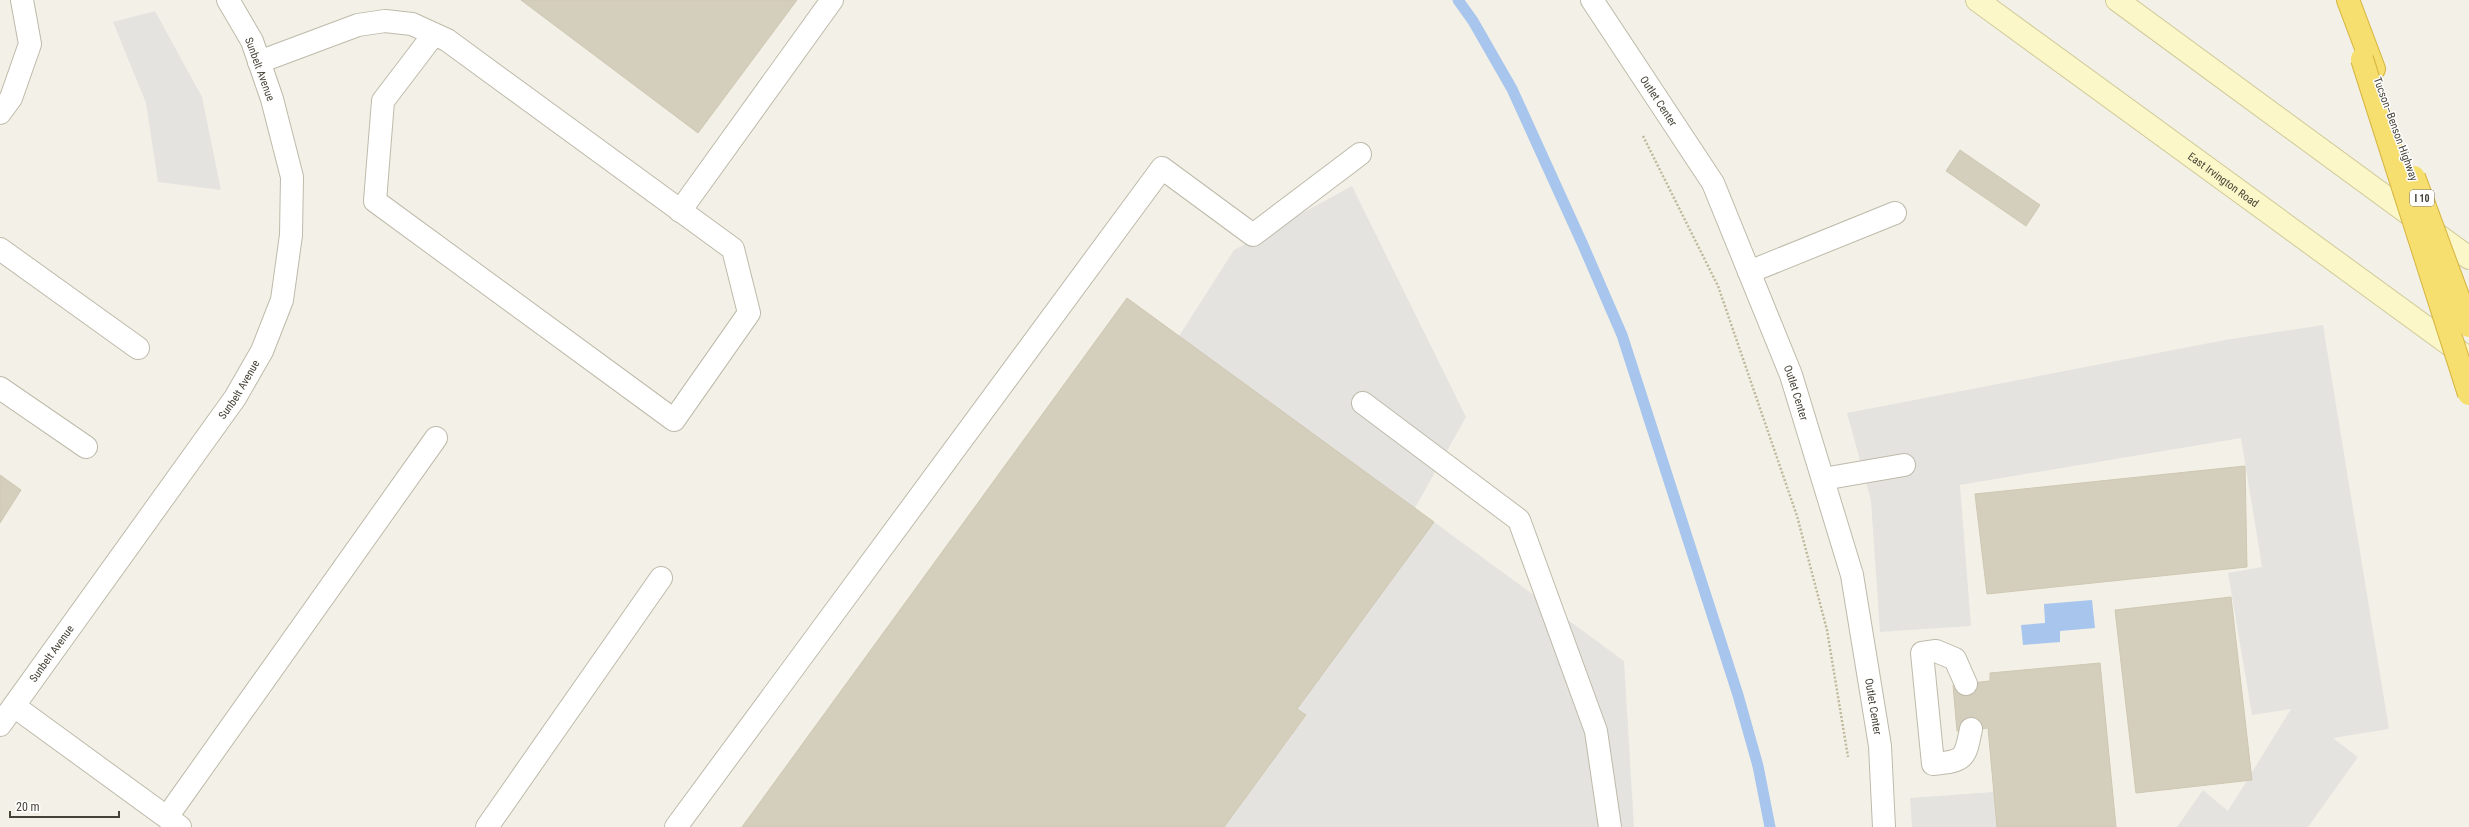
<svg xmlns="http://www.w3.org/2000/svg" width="2469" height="827" font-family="'Roboto Condensed',sans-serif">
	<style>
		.parking { fill: #e4e3df }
		.water { fill: #a7c5ed }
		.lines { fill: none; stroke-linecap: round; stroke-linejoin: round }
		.stream { stroke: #a7c5ed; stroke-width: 11 }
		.building { fill: #d4cebd; stroke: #cec7b1 }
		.service-casing { stroke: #bebaaa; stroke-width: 24 }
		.minor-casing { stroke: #bebaaa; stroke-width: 24 }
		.secondary-casing { stroke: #d0ca99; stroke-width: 24 }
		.motorway-casing { stroke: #d5b53f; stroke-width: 24 }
		.path { stroke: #bfb89c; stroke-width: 2.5; stroke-dasharray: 2 2; stroke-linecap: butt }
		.service { stroke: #fff; stroke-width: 22 }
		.minor { stroke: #fff; stroke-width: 22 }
		.secondary { stroke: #fcf7c8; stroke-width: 22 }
		.motorway { stroke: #f6de6f; stroke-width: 22 }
		.motorway-bridge-casing { stroke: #d5b53f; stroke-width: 24; stroke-linecap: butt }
		.motorway-bridge { stroke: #f6de6f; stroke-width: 22 }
		.labels { text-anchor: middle; stroke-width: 3; stroke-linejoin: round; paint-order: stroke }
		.shield { fill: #fff; stroke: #7e7b73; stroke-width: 1 }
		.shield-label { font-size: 10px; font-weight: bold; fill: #464237 }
		.street-label { font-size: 11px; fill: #464237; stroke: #fff }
	</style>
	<rect width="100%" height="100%" fill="#f3f1e7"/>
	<g class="parking">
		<path d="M155,11L202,97L221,190L158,182L146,103L113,22Z"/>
		<path d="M1352,186L1466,417L1415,508L1179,336L1234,250Z"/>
		<path d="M2323,325L2389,729L2333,738L2358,757L2308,827H2177L2203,790L2228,811L2291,709L2252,715L2228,573L2262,567L2241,438L1960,485L1971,626L1880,632L1871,501L1847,413L2225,340Z"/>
		<path d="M1434,522L1624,661L1634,827H1224L1306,716L1297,709Z"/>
		<path d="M1994,792L1997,827H1912L1910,798Z"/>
	</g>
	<path class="water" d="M2092,600L2095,628L2060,631V642L2023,645L2021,625L2045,623L2044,604Z"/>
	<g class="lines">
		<path class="stream" d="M1458,0L1473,21L1512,89L1583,245L1622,335L1738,695L1758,766L1770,827"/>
	</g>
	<g class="building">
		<path d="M521,0H797L698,133Z"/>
		<path d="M1960,150L2040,205L2026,226L1946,171Z"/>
		<path d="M1127,298L1434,522L1297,709L1306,715L1224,827H742Z"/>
		<path d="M2245,466L2247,567L1987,594L1975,494Z"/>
		<path d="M0,475L21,490L0,523Z"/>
		<path d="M2231,597L2252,780L2136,793L2115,610Z"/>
		<path d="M2100,663L2116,827H1997L1988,728L1957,731L1953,685L1990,681V673Z"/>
	</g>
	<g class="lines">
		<defs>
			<g id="service">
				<path d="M259,62L358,25L385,21L412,24L447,40L733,249L749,313L674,420L375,201L383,101L434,34"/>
				<path d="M0,113L11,98L30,44L22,0"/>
				<path d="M680,211L832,0"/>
				<path d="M0,249L138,348"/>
				<path d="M1749,272L1895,213"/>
				<path d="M0,388L86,447"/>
				<path d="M1363,403L1519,520L1596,731L1610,827"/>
				<path d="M1823,479L1904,465"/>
				<path d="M1966,684L1955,659L1936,651L1922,653L1933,764C1964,761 1965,760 1971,729"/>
				<path d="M14,706L180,827"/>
				<path d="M167,817L436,438"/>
				<path d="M487,827L661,578"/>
				<path d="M676,827L1162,168L1253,235L1360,154"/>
			</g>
			<g id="minor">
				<path id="s1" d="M1592,0L1713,183L1791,375L1852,575L1880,746L1884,827"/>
				<path id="s2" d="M0,725L235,398L262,351L282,300L291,235L292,177L272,99L252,41L228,0"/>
			</g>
			<g id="secondary">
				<path id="s3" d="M1977,0L2464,355"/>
				<path d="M2117,0L2469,258"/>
			</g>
			<path id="motorway" d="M2348,0L2374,69"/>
		</defs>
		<use href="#service" class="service-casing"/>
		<use href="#minor" class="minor-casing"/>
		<use href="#secondary" class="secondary-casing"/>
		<use href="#motorway" class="motorway-casing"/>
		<path class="path" d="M1643,136L1718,286L1797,516L1827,630L1848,757"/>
		<use href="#service" class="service"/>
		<use href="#minor" class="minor"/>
		<use href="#secondary" class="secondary"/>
		<use href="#motorway" class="motorway"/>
		<defs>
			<g id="motorway-bridge">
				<path d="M2362,59L2469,394"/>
				<path d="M2414,177L2469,326"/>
			</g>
		</defs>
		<use href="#motorway-bridge" class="motorway-bridge-casing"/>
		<use href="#motorway-bridge" class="motorway-bridge"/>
	</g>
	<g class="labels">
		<rect class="shield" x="2410" y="190" width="24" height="16" rx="3"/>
		<g class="shield-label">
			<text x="2422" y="202">I 10</text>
		</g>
		<g class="street-label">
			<text transform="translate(260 69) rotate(70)" y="4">Sunbelt Avenue</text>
			<text dy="4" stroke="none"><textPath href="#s1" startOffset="121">Outlet Center</textPath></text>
			<text transform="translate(2396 129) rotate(70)" y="4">Tucson–Benson Highway</text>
			<text dy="4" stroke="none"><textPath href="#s3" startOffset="305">East Irvington Road</textPath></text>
			<text dy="4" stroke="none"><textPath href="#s2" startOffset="412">Sunbelt Avenue</textPath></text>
			<text dy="4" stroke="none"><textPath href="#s1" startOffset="445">Outlet Center</textPath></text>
			<text dy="4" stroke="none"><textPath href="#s2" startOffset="88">Sunbelt Avenue</textPath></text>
			<text dy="4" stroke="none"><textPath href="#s1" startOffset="769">Outlet Center</textPath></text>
		</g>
	</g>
	<path d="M10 811v6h109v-6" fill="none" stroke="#464237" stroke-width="2"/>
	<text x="16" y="811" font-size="12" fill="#464237" stroke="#ffffff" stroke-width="3" paint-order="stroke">20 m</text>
</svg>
